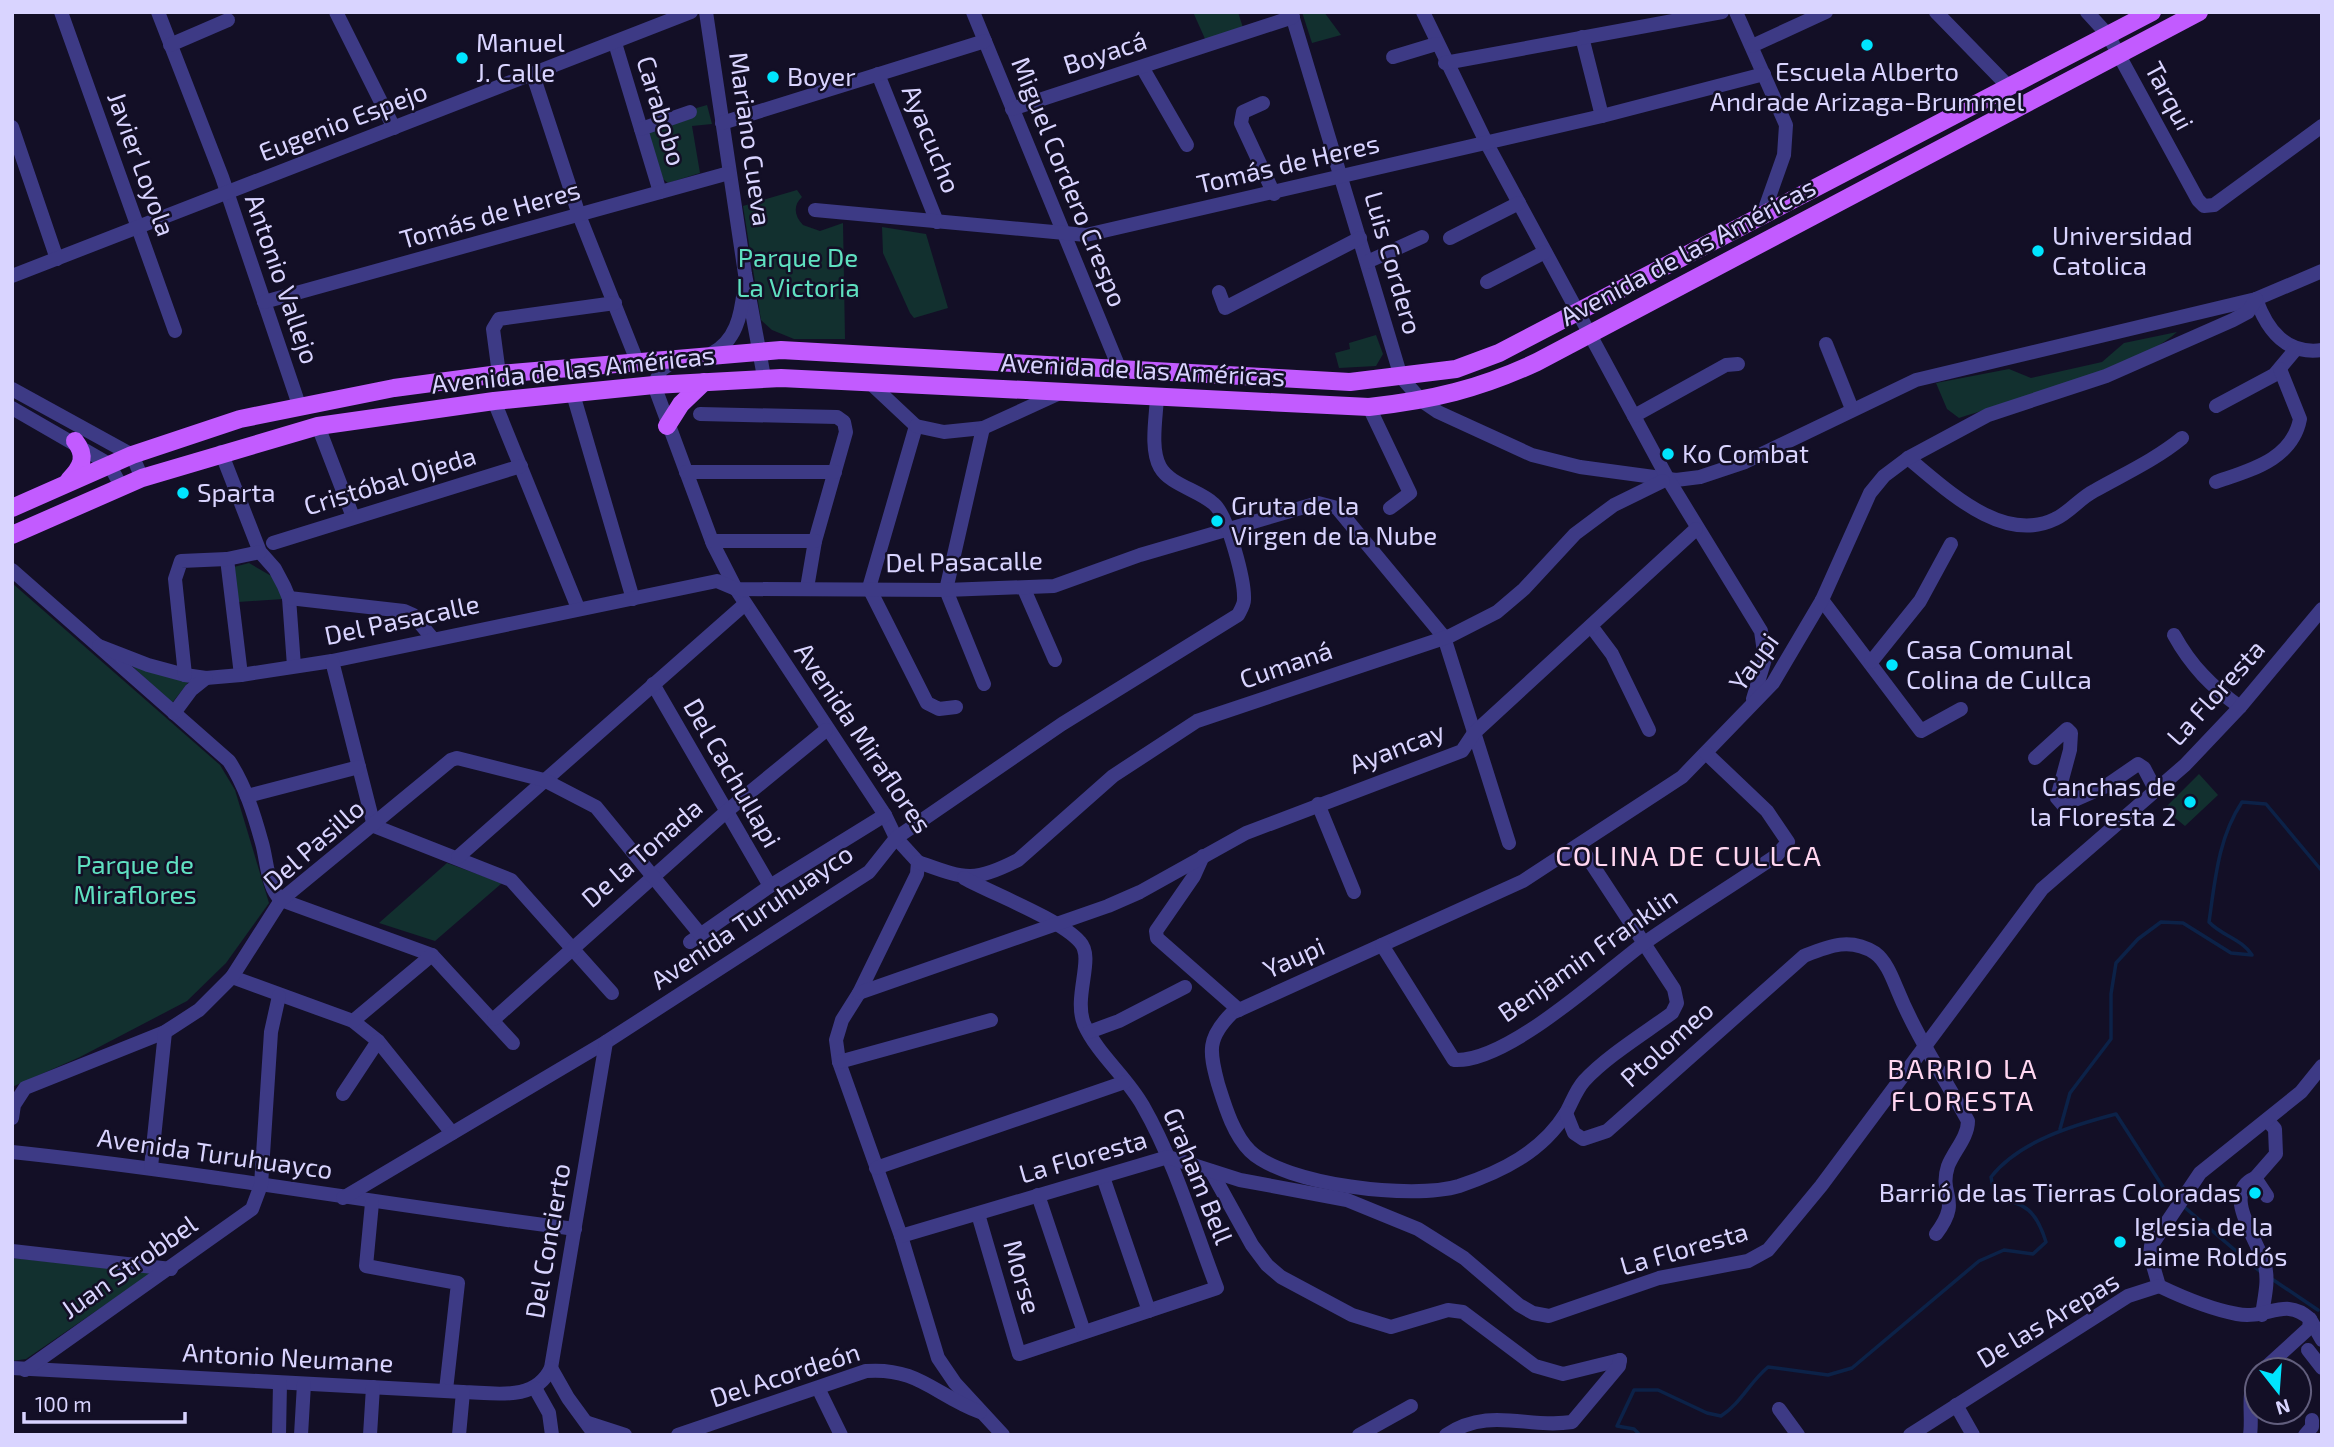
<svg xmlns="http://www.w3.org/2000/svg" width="2334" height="1447" font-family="'Exo 2',sans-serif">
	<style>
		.green { fill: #12302f }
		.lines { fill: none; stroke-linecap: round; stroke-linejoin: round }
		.stream { stroke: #0c2248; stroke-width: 3.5 }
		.minor { stroke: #3d3a85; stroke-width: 14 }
		.major { stroke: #c25bff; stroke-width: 18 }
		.poi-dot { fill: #00e5ff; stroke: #130f26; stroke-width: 2.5 }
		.labels { text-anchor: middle; stroke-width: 5; stroke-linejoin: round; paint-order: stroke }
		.poi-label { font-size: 26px; fill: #d9d4ff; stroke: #130f26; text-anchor: start }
		.street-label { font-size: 26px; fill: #d9d4ff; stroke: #130f26 }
		.park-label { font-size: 26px; fill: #5fe0c0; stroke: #130f26 }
		.neighbourhood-label { font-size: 28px; letter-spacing: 2px; fill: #ffd6f0; stroke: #130f26 }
	</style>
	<rect width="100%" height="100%" fill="#130f26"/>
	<g class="green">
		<path d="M1193,12H1238L1244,31L1206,41Z"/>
		<path d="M1302,12H1324L1341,35L1312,43Z"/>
		<path d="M707,105L712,124L692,126L700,173L668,183L663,179L644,123Z"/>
		<path d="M797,190L802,197C793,205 794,216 803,225L820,231L843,223L845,339H794L772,330L761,320L743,206Z"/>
		<path d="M882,227L926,234L948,308L914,318L910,313L883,253Z"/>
		<path d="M2177,332C2135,370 2016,399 1959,418L1947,409L1936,383L2009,369L2031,378L2102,362L2124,343Z"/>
		<path d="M1376,335L1383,354L1376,366L1339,368L1335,353L1350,349L1349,343Z"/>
		<path d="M249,563L273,577L283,599L238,602L234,567Z"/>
		<path d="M12,583L220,765L235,790L269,903L226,963L187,1001L80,1057L12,1087Z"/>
		<path d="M131,665L190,680L172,703Z"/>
		<path d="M2199,774L2218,795L2185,826L2164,809Z"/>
		<path d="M447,863L502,883L435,941L379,923Z"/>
		<path d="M12,1258L153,1272L26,1359L12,1361Z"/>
	</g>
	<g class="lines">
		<g class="stream">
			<path d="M2060,1129L2070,1093L2111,1039V994L2116,963L2138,939L2161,922L2183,923L2231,953L2252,955C2242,939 2222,936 2209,922C2215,881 2218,838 2242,802L2266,804L2322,871"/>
			<path d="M2183,1206L2262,1273"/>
			<path d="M2269,1277L2318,1310"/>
			<path d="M1640,1435L1634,1429L1617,1426L1634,1390H1658L1707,1413L1721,1416C1741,1403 1749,1383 1768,1367L1828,1375L1852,1368L1979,1261L2004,1250L2033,1254L2046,1242C2037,1213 2026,1201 1995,1199L1991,1177C2019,1141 2074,1125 2116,1114L2165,1190L2177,1201"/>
		</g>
		<g class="minor">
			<path d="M61,12L175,331"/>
			<path d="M158,12L222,177L299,405"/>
			<path d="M336,12L394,128"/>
			<path d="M706,12L745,274L764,377"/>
			<path d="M973,12L1120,370"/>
			<path d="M1291,12L1401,377L1422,401L1438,412L1532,455L1580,467L1676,480L1700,477L1745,462L1916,380L2256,299L2322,271"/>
			<path d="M1423,12L1486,142L1668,479L1761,631L1765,659L1753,699"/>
			<path d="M1736,12L1786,125L1784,155L1762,217"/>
			<path d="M1936,12L2008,86"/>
			<path d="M2087,12L2108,35L2198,200L2204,206L2214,205L2322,126"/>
			<path d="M1582,37L1602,116"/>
			<path d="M615,43L660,192"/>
			<path d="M170,45L228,20"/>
			<path d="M1752,46L1826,12"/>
			<path d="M1393,57L1436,44"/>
			<path d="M1445,63L1722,12"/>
			<path d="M1142,67L1187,145"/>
			<path d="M878,74L937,222"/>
			<path d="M533,75L579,215L637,361"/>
			<path d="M1263,103L1243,112L1241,123L1274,194"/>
			<path d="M1012,109L1293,17"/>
			<path d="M722,123L985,41"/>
			<path d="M12,127L57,259"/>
			<path d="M641,129L690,112"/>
			<path d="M815,210L1086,235L1602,116L1764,74"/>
			<path d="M1450,238L1519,203"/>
			<path d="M1367,262L1422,237"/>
			<path d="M12,276L691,12"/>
			<path d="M1487,282L1545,252"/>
			<path d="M1219,292L1225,308L1360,238"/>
			<path d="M2256,299C2267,330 2286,355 2322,350"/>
			<path d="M264,302L729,173"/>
			<path d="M1826,344L1852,409"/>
			<path d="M711,354C736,341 741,316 744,289"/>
			<path d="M677,359L661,370L654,385L713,544L736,589L885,815L896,838L918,862L917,874L859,993L842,1020L836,1040L839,1062L901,1236L938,1358L955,1383L1003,1435"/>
			<path d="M499,374L493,329L499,319L615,303"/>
			<path d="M868,381L916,426"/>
			<path d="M12,389L132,455L142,478"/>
			<path d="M573,394L633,599"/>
			<path d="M494,401L578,608"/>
			<path d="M2216,406L2274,375L2296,349"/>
			<path d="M1369,407L1410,493L1390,508"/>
			<path d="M12,408L109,464L121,486"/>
			<path d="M700,414L837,417L844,422L846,432L815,541L807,588"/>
			<path d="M1634,416L1726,365L1738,364"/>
			<path d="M318,426L353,517"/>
			<path d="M916,426L869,588L927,703L939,709L956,707"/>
			<path d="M916,426L944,432L983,428L1060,393"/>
			<path d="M983,428L946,590L984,684"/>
			<path d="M221,452L260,552L275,569L284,586L289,598L294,666"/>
			<path d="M1908,458C1945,488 2002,545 2055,519C2069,513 2080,498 2094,491C2124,474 2155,460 2182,438"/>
			<path d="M686,472H835"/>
			<path d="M2216,482C2250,470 2292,460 2300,419L2280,369"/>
			<path d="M712,541H815"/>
			<path d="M273,543L521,466"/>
			<path d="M227,559L241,675"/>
			<path d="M12,570L229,761C245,785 254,814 262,843C267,860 267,887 281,900"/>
			<path d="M1024,589L1055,660"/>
			<path d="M289,598L404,611L413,615L433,639"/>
			<path d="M1822,600L1921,731L1961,709"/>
			<path d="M1591,626L1612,654L1649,730"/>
			<path d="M2174,635C2191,666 2212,687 2240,707"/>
			<path d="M99,646L148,665L185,675L206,678L241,675L332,661L717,581L736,589L946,590L1054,586L1140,555L1318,503L1337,508L1444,637L1509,843"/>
			<path d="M332,661L374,826L511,880L612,993"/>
			<path d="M1871,662L1920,601L1951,544"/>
			<path d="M185,675L175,579L181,561L227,559L260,552"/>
			<path d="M653,684L770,886"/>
			<path d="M174,713L191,690L206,678"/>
			<path d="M2035,758L2067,729L2071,733L2070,750L2057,798L2063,805L2106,786L2138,764L2144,768L2156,791"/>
			<path d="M247,796L359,767"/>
			<path d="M1318,804L1354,892"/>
			<path d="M1580,846L1674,989L1677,1003L1672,1013C1645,1033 1607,1056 1584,1081C1576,1090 1572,1102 1566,1113C1542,1152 1501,1172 1459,1186C1413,1200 1285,1185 1250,1151C1233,1134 1225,1106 1218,1084C1209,1051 1207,1038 1232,1013L1523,881L1682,777L1773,683L1822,600L1870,493L1884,476L1908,458L1988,415L2106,376L2233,320L2248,312L2256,299"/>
			<path d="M1203,856L1194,876L1156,931L1157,938L1239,1010"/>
			<path d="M458,857L745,604"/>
			<path d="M918,862C963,878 972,884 1018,860L1113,776L1197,721L1450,636L1497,612L1524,589L1575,534L1614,505L1663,481"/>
			<path d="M964,878C993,894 1060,919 1080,942C1095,958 1073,996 1084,1024C1098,1055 1127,1077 1143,1106C1175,1162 1194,1228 1217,1288L1019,1354L978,1214"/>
			<path d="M281,900L432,955L513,1043"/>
			<path d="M690,942L770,886L885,815"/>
			<path d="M1382,945L1454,1060C1507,1063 1600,976 1643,944C1687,913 1733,885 1777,855L1788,842L1767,811L1706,753"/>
			<path d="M232,977L353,1021L378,1041L452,1133"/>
			<path d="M859,993L1108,906L1140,892L1246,833L1462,751L1474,733L1696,529"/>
			<path d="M494,1019L727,811L826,730"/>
			<path d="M353,1021L432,955"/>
			<path d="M1089,1032L1119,1021L1185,987"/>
			<path d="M839,1062L991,1020"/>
			<path d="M343,1094L378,1041"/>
			<path d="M1566,1113L1574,1133L1583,1139L1607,1131L1804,956C1829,946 1850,937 1875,953C1886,961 1892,977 1897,989C1916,1036 1944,1077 1968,1121C1968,1137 1954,1151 1948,1166C1938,1197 1963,1198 1936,1234"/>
			<path d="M12,1118L14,1105L25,1088L165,1032L199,1010L232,977L281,900L451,760L457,758L544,780L596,807L700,934"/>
			<path d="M12,1152C200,1172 387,1205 575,1229"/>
			<path d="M151,1167L165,1032"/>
			<path d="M876,1168L1125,1082"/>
			<path d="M1211,1171L1252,1245L1267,1265L1281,1277L1352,1315L1391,1327L1448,1310L1463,1312L1535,1366L1563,1374L1620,1360"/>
			<path d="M1103,1177L1149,1311"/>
			<path d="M2255,1178L2276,1154L2275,1129L2267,1120"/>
			<path d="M1038,1195L1084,1332"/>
			<path d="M343,1198L606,1042L869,872L896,838L1062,724L1238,615C1240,611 1244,605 1244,600C1245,581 1228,516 1214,504C1199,490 1170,485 1160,467C1150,449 1156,418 1157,397"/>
			<path d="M372,1203L366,1266L458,1283L446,1390"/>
			<path d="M901,1236L1168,1157L1240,1180L1347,1200L1418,1229L1464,1258L1519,1305L1533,1313L1549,1316L1659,1278L1748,1261L1768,1250L1821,1186L2042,889L2185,765L2240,707L2322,609"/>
			<path d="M12,1251L171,1269"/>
			<path d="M2159,1286L2150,1255L2151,1246L2200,1173L2301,1092L2322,1066"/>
			<path d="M2262,1315C2264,1299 2269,1282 2265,1266C2259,1241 2220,1193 2255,1178L2267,1196"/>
			<path d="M2310,1319L2322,1340"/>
			<path d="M2308,1350L2322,1368"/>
			<path d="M12,1368L463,1392C496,1393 535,1402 551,1368L606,1042"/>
			<path d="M551,1368L568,1398L595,1435"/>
			<path d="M25,1370L252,1209L261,1185L271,1032L279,996"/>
			<path d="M535,1388L549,1413L552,1435"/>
			<path d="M818,1388L841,1435"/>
			<path d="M1956,1405L1973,1435"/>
			<path d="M1779,1409L1798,1435"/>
			<path d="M588,1423L625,1435"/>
			<path d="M279,1435L280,1383"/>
			<path d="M301,1435L304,1384"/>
			<path d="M370,1435L373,1387"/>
			<path d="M459,1435L463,1392"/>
			<path d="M678,1435L866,1371C918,1367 935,1395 980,1412"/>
			<path d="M1359,1435L1411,1406"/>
			<path d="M1446,1435C1490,1406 1527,1429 1572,1422L1619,1366L1620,1360"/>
			<path d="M1910,1435L2128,1296L2159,1286C2184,1298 2210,1309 2237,1314C2267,1320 2285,1296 2310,1319L2309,1328L2263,1370"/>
			<path d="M2250,1435C2253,1416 2246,1392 2257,1376"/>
			<path d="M2305,1435L2312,1427V1420"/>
		</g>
		<g class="major">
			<path d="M667,426L681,404L704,382"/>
			<path d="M69,480C82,467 87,456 75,441"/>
			<path d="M12,508L132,455L240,419L394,388L499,374L781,350L1350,382L1456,369L1499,353L2152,12"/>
			<path d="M12,535L142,478L318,426L494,401L654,385L781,378L1369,407C1432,400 1479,389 1537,362L2199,12"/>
		</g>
	</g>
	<g class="poi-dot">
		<circle cx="1867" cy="45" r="7"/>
		<circle cx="462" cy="58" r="7"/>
		<circle cx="773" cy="77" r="7"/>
		<circle cx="2038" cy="251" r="7"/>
		<circle cx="1668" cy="454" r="7"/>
		<circle cx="183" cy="493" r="7"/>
		<circle cx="1217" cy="521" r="7"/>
		<circle cx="1892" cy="665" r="7"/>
		<circle cx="2190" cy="802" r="7"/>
		<circle cx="2255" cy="1193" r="7"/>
		<circle cx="2120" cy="1242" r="7"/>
	</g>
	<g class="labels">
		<g class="poi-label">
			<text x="476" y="52">Manuel<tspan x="476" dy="30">J. Calle</tspan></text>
			<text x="1867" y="81" text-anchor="middle">Escuela Alberto<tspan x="1867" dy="30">Andrade Arizaga-Brummel</tspan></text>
			<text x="787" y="86">Boyer</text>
			<text x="2052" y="245">Universidad<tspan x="2052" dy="30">Catolica</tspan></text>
			<text x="1682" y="463">Ko Combat</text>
			<text x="197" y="502">Sparta</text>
			<text x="1231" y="515">Gruta de la<tspan x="1231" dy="30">Virgen de la Nube</tspan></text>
			<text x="1906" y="659">Casa Comunal<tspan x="1906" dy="30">Colina de Cullca</tspan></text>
			<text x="2176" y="796" text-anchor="end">Canchas de<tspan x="2176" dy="30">la Floresta 2</tspan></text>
			<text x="2241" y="1202" text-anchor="end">Barrió de las Tierras Coloradas</text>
			<text x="2134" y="1236">Iglesia de la<tspan x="2134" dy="30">Jaime Roldós</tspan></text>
		</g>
		<g class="street-label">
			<text transform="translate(1105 53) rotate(-18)" y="9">Boyacá</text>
			<text transform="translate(2169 96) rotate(62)" y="9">Tarqui</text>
			<text transform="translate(661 111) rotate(73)" y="9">Carabobo</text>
			<text transform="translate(343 122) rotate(-21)" y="9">Eugenio Espejo</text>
			<text transform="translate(750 139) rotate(82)" y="9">Mariano Cueva</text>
			<text transform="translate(931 139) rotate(68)" y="9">Ayacucho</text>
			<text transform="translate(141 164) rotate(70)" y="9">Javier Loyola</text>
			<text transform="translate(1288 164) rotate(-13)" y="9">Tomás de Heres</text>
			<text transform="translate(1069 182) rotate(68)" y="9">Miguel Cordero Crespo</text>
			<text transform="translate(490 215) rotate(-16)" y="9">Tomás de Heres</text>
			<text transform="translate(1688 252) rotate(-28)" y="9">Avenida de las Américas</text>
			<text transform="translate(1393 263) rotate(74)" y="9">Luis Cordero</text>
			<text transform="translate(282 279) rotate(71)" y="9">Antonio Vallejo</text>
			<text transform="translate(573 370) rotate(-6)" y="9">Avenida de las Américas</text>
			<text transform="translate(1143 370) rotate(3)" y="9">Avenida de las Américas</text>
			<text transform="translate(390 481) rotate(-17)" y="9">Cristóbal Ojeda</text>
			<text transform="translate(964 562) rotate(-1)" y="9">Del Pasacalle</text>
			<text transform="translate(402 620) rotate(-12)" y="9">Del Pasacalle</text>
			<text transform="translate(1754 662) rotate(-54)" y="9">Yaupi</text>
			<text transform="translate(1286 665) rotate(-19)" y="9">Cumaná</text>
			<text transform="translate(2216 693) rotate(-48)" y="9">La Floresta</text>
			<text transform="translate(863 738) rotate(56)" y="9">Avenida Miraflores</text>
			<text transform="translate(1397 748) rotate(-21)" y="9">Ayancay</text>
			<text transform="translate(732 773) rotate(60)" y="9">Del Cachullapi</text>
			<text transform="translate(314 845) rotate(-41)" y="9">Del Pasillo</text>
			<text transform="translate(642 853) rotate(-41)" y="9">De la Tonada</text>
			<text transform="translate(752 917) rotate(-34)" y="9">Avenida Turuhuayco</text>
			<text transform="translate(1588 955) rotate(-35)" y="9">Benjamin Franklin</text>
			<text transform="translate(1294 958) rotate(-24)" y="9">Yaupi</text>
			<text transform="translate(1667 1044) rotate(-42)" y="9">Ptolomeo</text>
			<text transform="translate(215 1154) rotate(8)" y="9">Avenida Turuhuayco</text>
			<text transform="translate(1083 1157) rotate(-16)" y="9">La Floresta</text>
			<text transform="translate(1198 1176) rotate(68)" y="9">Graham Bell</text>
			<text transform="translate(548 1241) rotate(-80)" y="9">Del Concierto</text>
			<text transform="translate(1684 1249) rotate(-16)" y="9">La Floresta</text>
			<text transform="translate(129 1267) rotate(-35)" y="9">Juan Strobbel</text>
			<text transform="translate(1022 1277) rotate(74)" y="9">Morse</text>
			<text transform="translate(2048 1320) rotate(-31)" y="9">De las Arepas</text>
			<text transform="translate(288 1358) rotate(3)" y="9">Antonio Neumane</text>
			<text transform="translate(785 1375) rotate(-18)" y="9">Del Acordeón</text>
		</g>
		<g class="park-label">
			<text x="798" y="267">Parque De<tspan x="798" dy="30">La Victoria</tspan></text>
			<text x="135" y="874">Parque de<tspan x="135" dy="30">Miraflores</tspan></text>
		</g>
		<g class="neighbourhood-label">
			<text x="1689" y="866">COLINA DE CULLCA</text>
			<text x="1963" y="1079">BARRIO LA<tspan x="1963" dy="32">FLORESTA</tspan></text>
		</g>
	</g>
	<rect width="2334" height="1447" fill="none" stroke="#d9d4ff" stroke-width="28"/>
	<g transform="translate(2278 1391) rotate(163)"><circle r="33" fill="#130f26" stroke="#625e7d" stroke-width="2"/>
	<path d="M0-5L12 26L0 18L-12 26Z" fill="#00e5ff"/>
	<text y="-10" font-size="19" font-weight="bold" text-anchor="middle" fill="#d9d4ff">N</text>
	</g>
	<path d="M24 1412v10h161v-10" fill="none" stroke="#d9d4ff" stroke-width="3.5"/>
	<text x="35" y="1412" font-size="21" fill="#d9d4ff" stroke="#130f26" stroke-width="5" paint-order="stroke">100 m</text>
</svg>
